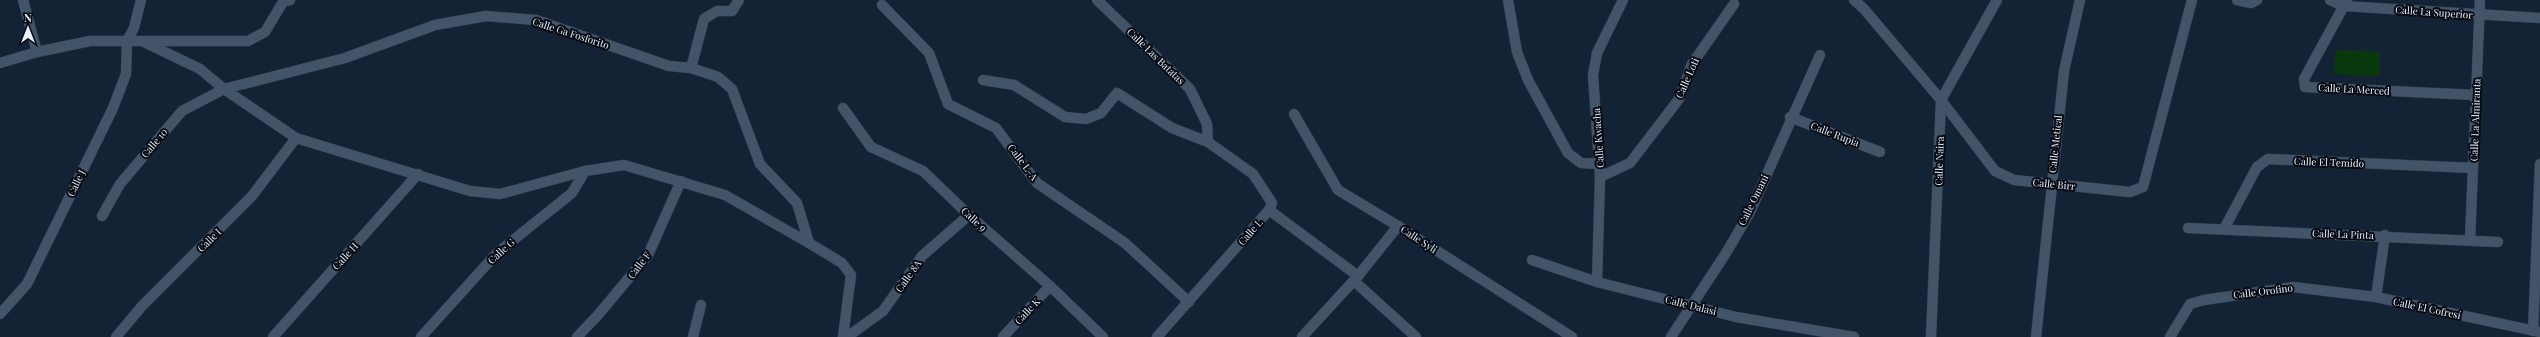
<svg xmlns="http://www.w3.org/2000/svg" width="2540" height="337" font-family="'Playfair Display',serif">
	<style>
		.green { fill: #0a380d }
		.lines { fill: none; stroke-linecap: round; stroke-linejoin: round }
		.minor-casing { stroke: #343e4d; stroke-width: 11 }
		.minor { stroke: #435468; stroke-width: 10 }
		.labels { text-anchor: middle; stroke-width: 4; stroke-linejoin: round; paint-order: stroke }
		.street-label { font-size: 10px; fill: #e7f1fe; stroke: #060b13 }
	</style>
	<rect width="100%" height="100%" fill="#132234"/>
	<path class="green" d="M2335,50L2380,51V76L2334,74Z"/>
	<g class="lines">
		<defs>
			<g id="minor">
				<path d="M23,0L37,52"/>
				<path d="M1097,0L1190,89L1207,124L1208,142L1253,174L1272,203L1269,210L1157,337"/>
				<path d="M1508,0L1517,52L1528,80L1568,153L1581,163L1600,164"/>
				<path d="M1854,0L1864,9L1941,100L1995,171L2014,180L2130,192L2143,187L2192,0"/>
				<path d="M2237,0L2251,3L2257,0"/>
				<path d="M2330,0L2343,6L2540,18"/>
				<path d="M2347,0L2304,79L2305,87L2476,95"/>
				<path d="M882,5L929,53L948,104L996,128L1037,183L1125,243L1189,302"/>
				<path d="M144,41H248L265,32L283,2L290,0"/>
				<path d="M0,63L37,52L90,41H142L200,69L224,89L296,138L470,191L500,194L585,171L624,165L725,195L809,243"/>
				<path d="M691,68L704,19L717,11H732L739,0"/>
				<path d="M983,80L1014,85L1065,117L1086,119L1101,113L1117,93L1172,128L1208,142"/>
				<path d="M843,108L871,147L923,171L969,215L1050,286L1103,337"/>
				<path d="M1294,114L1338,190L1398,226L1572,337"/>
				<path d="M1790,117L1880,152"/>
				<path d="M1600,177L1630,163L1679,99L1692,64L1734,4"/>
				<path d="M1269,210L1358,276"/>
				<path d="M102,216L120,184L182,111L224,89L345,58L435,25L486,16L536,20L669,66L691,68L718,77L732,89L760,164L797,203L809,243L842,263L851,275L843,337"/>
				<path d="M2188,228L2498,242"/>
				<path d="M2224,229L2257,167L2268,159L2473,168"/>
				<path d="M2385,235L2376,297L2540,332"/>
				<path d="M2470,240L2480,0"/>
				<path d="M1532,260L1597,282L1736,317L1854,337"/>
				<path d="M1354,281L1416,337"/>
				<path d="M1597,282L1600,177L1593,75L1597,53L1623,0"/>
				<path d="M0,314L27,284L113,108L126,74L127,41L134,28L141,0"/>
				<path d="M2533,331L2540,164"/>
				<path d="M116,337L142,306L252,196L296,138"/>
				<path d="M273,337L418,174"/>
				<path d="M421,337L497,253L572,193L585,171"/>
				<path d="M577,337L598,315L648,255L681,181"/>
				<path d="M693,337L701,305"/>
				<path d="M847,337L883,311L922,256L969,215"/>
				<path d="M1003,337L1050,286"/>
				<path d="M1302,337L1358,276L1398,226"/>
				<path d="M1671,337L1726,253L1750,212L1820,55"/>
				<path d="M1931,337L1941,100L1997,0"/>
				<path d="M2036,337L2064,71L2080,0"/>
				<path d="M2170,337L2190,304L2204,300L2293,287L2376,297"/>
			</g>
		</defs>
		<use href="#minor" class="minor-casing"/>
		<use href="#minor" class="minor"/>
	</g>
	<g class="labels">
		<g class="street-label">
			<text transform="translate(2434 12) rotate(4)" y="4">Calle La Superior</text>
			<text transform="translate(571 33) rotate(18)" y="4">Calle Ga Fosforito</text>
			<text transform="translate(1156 56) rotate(44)" y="4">Calle Las Batatas</text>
			<text transform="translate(1687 78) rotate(-66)" y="4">Calle Loti</text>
			<text transform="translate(2354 89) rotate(3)" y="4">Calle La Merced</text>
			<text transform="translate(2475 120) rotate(-88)" y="4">Calle La Almiranta</text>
			<text transform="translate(1835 134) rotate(21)" y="4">Calle Rupia</text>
			<text transform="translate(1598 138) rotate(-94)" y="4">Calle Kwacha</text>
			<text transform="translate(154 143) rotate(-50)" y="4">Calle 10</text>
			<text transform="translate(2055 144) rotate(-84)" y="4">Calle Metical</text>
			<text transform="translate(1939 161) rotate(-88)" y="4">Calle Naira</text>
			<text transform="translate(1023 162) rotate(53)" y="4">Calle L-A</text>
			<text transform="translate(2329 162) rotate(2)" y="4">Calle El Temido</text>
			<text transform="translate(76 183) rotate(-64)" y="4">Calle J</text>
			<text transform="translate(2054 184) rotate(6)" y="4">Calle Birr</text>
			<text transform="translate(1753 200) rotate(-64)" y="4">Calle Omani</text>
			<text transform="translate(974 219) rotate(42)" y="4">Calle 9</text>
			<text transform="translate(1250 232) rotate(-49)" y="4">Calle L</text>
			<text transform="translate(2343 234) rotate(2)" y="4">Calle La Pinta</text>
			<text transform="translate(1419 239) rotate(33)" y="4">Calle Syli</text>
			<text transform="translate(209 240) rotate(-45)" y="4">Calle I</text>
			<text transform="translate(501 251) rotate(-42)" y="4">Calle G</text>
			<text transform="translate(345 256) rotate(-48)" y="4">Calle H</text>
			<text transform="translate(639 265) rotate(-53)" y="4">Calle F</text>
			<text transform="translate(908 276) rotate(-55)" y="4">Calle 8A</text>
			<text transform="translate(2263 291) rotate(-7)" y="4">Calle Orofino</text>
			<text transform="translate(1691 305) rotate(14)" y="4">Calle Dalasi</text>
			<text transform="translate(2427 308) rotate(12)" y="4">Calle El Cofresí</text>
			<text transform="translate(1027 311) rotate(-47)" y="4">Calle K</text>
		</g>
	</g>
	<g transform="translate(28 28)" stroke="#060b13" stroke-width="3" paint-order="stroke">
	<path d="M0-3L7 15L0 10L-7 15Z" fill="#e7f1fe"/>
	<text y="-6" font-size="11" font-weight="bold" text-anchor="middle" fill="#e7f1fe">N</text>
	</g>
</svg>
